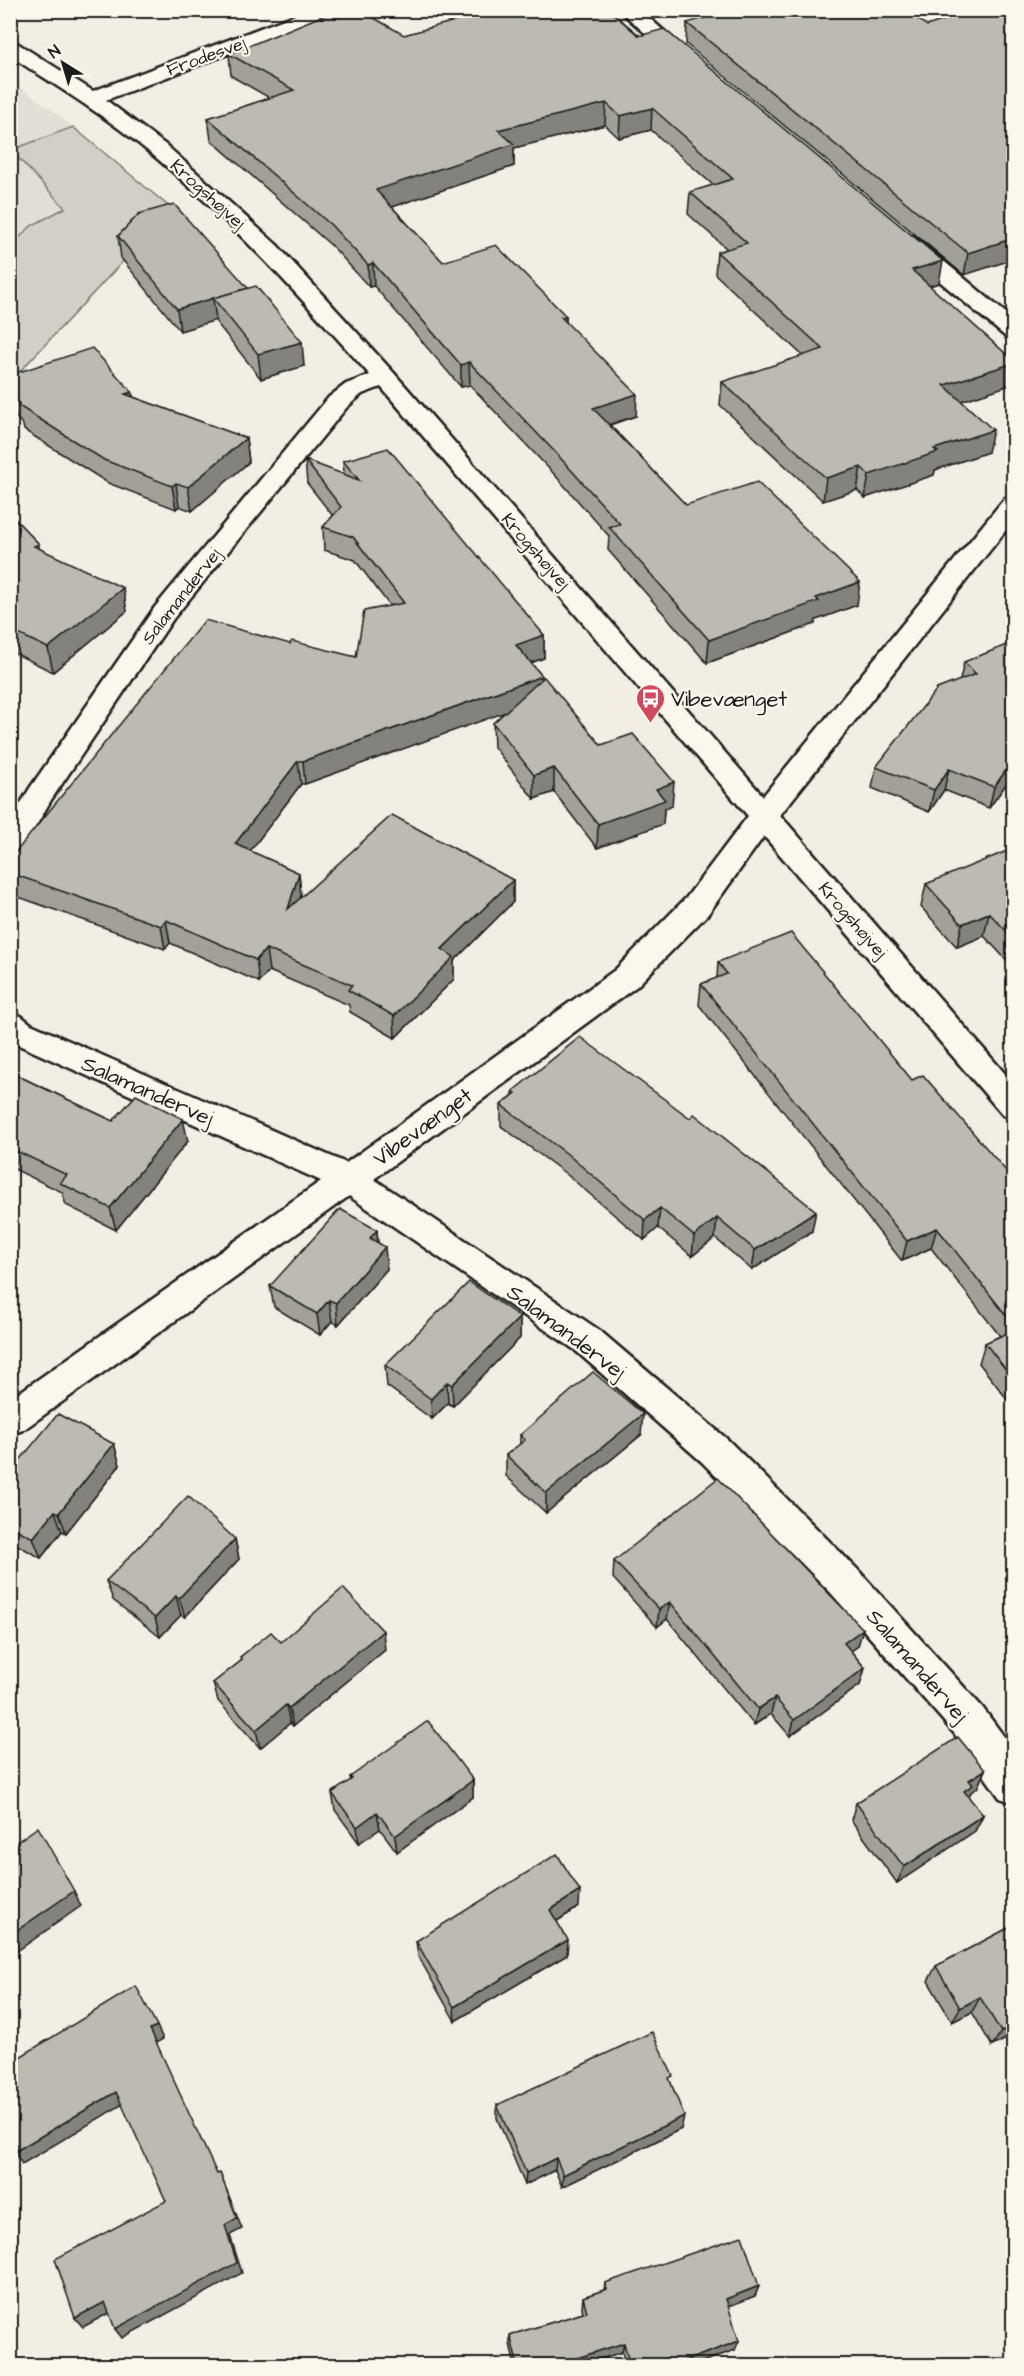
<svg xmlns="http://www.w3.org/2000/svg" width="1024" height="2376" font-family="'Architects Daughter',sans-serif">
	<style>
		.built { fill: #e2ded5 }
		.green { fill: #d2cfc6; stroke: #777671; stroke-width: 1.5 }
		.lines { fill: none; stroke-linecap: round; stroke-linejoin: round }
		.minor-casing { stroke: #1c1c1c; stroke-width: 5 }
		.minor { fill: #fbf7ec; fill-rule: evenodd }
		.wall { fill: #a3a098; stroke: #1c1c1c; stroke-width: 1.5 }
		.shaded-wall { fill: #84827c; stroke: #1c1c1c; stroke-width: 1.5 }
		.building { fill: #bdbab1; stroke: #1c1c1c; stroke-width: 1.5 }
		.labels { text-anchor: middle; stroke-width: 4.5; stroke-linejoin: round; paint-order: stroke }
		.far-street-label { font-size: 18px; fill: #1c1c1c; stroke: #fbf7ec }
		.poi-label { font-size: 22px; fill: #1c1c1c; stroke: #fbf7ec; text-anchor: start }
		.street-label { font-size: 22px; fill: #1c1c1c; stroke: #fbf7ec }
	</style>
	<rect width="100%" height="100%" fill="#f2eee4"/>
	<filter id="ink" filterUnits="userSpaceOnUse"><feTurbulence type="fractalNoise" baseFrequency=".0167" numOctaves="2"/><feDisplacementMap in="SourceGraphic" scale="12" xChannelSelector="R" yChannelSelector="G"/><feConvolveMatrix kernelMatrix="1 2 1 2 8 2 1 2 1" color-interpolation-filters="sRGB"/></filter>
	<g filter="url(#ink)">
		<g class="built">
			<path d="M11,81L47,106L73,127L11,150Z"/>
			<path d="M11,151L66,209L31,226L11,246Z"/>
		</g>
		<path class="green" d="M73,127L172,209L11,381V246L31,226L65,208L11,150Z"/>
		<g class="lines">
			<defs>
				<g id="minor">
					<path d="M308,10H336L334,14L106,100L167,146L277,245L393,372L763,796L1005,498L1014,495V520L780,815L1014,1084V1118L1003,1115L764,836L708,914L637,986L374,1179L599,1330L728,1440L857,1569L982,1707L1014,1750V1803L1000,1798L954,1733L831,1593L702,1462L575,1350L349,1196L23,1430L10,1434V1399L321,1181L10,1041V1012L21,1016L31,1024L346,1163L615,970L686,898L748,816L381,387L362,394L347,407L173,619L51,800L20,854L10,857V821L30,788L155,607L329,397L346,384L370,375C301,298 232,221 153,155C108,118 59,87 10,56V41L17,43L93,91Z"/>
					<path d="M619,10H640L697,60L694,64H680Z"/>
					<path d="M907,235L915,237L1014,320V339L1006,337L899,247L896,242L899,237Z"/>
				</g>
			</defs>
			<use href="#minor" class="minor-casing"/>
			<use href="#minor" class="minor"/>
		</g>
		<g class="wall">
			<path d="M484,10H609L939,283L929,286L1014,361V368L1010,385L961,401L988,452L935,470L934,475L865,498L857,490L823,501L720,405L722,382L803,356L715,274L717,252L727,249L688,214L690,192L713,185L651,130L619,138L605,125L514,148V166L392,207L443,262L566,316V322L636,416L610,425L686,505L857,605L816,620L815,624L707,663L608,550L609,536L554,474L470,385L461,387L374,286L369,287L333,247L211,140L208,118L270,98L231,76L229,54L404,35L487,13Z"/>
			<path d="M1014,10V259L964,275L686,44L687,23L927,26Z"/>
			<path d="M139,214L304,366L261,379L216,322V320L180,331L121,258L118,236Z"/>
			<path d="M10,375L132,392L133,397L246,438L249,462L192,511L179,506L176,509L108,483L24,430L23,425L10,410Z"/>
			<path d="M305,460L344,475L343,461L544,635V658L531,663L542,676V679L601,745L672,806L664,809L663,824L597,848L554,792L534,799L494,747L493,723L505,712L305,784H301L250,851L299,873L301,897L513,880V902L454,961V979L395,1038L350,1012L349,1005L269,971L259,982L170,943L165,949L10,894V859L290,644L356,657L390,606L355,560L324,550L323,527L333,516L307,483Z"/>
			<path d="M10,514L39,544V549L127,611L53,672L10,651Z"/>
			<path d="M1014,642V773L989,808L944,790L929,812L872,788L876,767L960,680L964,662Z"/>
			<path d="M1014,851V968L984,936L957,947L921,907L926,884Z"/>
			<path d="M718,962L912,1080L1014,1180V1408L979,1363L985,1343L1000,1336L931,1248L902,1261L699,1005L701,984L717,978Z"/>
			<path d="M10,1072L113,1121L188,1141L116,1230L66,1205L62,1192L10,1167Z"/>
			<path d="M513,1091L812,1231L752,1270L715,1238L692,1256L658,1228L644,1240L565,1173L501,1126V1105L513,1095Z"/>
			<path d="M377,1230L378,1242L387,1269L338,1325L332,1321L320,1335L274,1307L270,1286Z"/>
			<path d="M520,1317V1338L453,1406L448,1403L432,1419L387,1386L385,1365Z"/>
			<path d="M520,1435H641L546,1513L506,1476V1455L520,1444Z"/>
			<path d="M114,1444L120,1465L66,1533L62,1531L41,1558L10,1541V1472Z"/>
			<path d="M235,1539L239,1559L185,1617L181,1615L160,1637L113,1600L106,1581Z"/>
			<path d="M614,1561L858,1646L851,1651L865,1668L860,1685L790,1736L771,1714L754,1725L667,1619L657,1627L613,1578Z"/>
			<path d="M281,1642L385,1650L293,1726L290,1723L260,1748L218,1701L213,1683L241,1661L240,1657Z"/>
			<path d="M985,1770L977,1788L971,1792L968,1797L983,1815L975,1831L897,1883L851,1820L856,1803Z"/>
			<path d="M350,1777L473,1780V1797L397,1852L380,1829L359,1843L335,1810L332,1793L351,1780Z"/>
			<path d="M579,1907L557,1921L567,1955L455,2021L418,1956L416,1941Z"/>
			<path d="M1014,1925V2035L992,2046L972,2012L952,2022L928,1981L936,1966Z"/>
			<path d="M671,2083L681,2129L562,2187L555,2170L525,2185L497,2118V2105Z"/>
			<path d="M1014,2151V2168L1009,2157Z"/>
			<path d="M605,2283L759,2286L755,2296L728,2306L735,2350L691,2366H626L622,2352L579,2366H515L510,2344V2335L583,2313L582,2307L583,2297L604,2290Z"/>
		</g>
		<g class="shaded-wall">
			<path d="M606,103L605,125L514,148V166L377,212L376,190L498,130Z"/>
			<path d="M652,108L651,130L619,138L620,116Z"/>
			<path d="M1014,238V259L964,275L968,253Z"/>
			<path d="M943,261L939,283L908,293L912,270Z"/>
			<path d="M373,263L374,286L369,287L368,265Z"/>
			<path d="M248,288L213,298L216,320L180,331L177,309Z"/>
			<path d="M566,316V338L561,317Z"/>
			<path d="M302,342L304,366L261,379L258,354Z"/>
			<path d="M469,362L470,385L461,387V365Z"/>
			<path d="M1014,363V368L1010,385L940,408L944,385Z"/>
			<path d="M132,392L136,415L125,394Z"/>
			<path d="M637,394L636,416L592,430L593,408Z"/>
			<path d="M993,430L988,452L935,470L934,475L865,498L869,475L934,449Z"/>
			<path d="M246,438L249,462L192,511L188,487Z"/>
			<path d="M861,467L857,490L823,501L826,478Z"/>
			<path d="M176,483L179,506L176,509L172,486Z"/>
			<path d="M860,582L857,605L816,620L815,624L707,663L709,640L816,598Z"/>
			<path d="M123,588L127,611L53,672L48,648Z"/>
			<path d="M544,635V658L516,668V645Z"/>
			<path d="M542,676V699L305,784L303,761Z"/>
			<path d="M1014,759V773L989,808L994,787Z"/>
			<path d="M298,761L301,784L238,867L235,844Z"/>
			<path d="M554,768V792L534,799V775Z"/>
			<path d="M949,769L944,790L929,812L934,790Z"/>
			<path d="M674,782L672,806L664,809L663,824L597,848L598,824L656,789Z"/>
			<path d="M299,873L301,896L291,931L288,909Z"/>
			<path d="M513,880V902L454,961V979L395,1038L394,1016L442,949Z"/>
			<path d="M989,913L984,936L957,947L962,924Z"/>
			<path d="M166,920L170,943L165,949L161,926Z"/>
			<path d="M266,949L269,971L259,982L256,960Z"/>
			<path d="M183,1119L188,1141L116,1230L110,1208Z"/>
			<path d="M660,1208L658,1228L644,1240L645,1220Z"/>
			<path d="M816,1211L812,1231L752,1270L755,1250Z"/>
			<path d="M717,1218L715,1238L692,1256L694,1236Z"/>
			<path d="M937,1228L931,1248L902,1261L907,1241Z"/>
			<path d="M377,1230L378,1252L370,1238Z"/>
			<path d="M385,1247L387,1269L338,1325L336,1303Z"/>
			<path d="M329,1300L332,1321L320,1335L317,1314Z"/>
			<path d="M520,1317V1338L453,1406L452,1385Z"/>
			<path d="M447,1382L448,1403L432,1419L431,1399Z"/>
			<path d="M643,1414L641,1435L546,1513V1493Z"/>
			<path d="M114,1444L120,1465L66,1533L59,1513Z"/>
			<path d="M55,1511L62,1531L41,1558L33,1538Z"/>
			<path d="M235,1539L239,1559L185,1617L179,1598Z"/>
			<path d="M176,1596L181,1615L160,1637L155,1618Z"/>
			<path d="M670,1602L667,1619L657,1627L659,1609Z"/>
			<path d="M863,1629L858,1646L839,1660L844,1643Z"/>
			<path d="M383,1631L385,1650L293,1726L289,1708Z"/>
			<path d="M865,1668L860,1685L790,1736L794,1720Z"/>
			<path d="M775,1698L771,1714L754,1725L758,1709Z"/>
			<path d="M286,1705L290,1723L260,1748L256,1730Z"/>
			<path d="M985,1770L977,1788L971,1792L966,1802L957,1808L969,1780Z"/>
			<path d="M473,1780V1797L397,1852L395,1836Z"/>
			<path d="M377,1812L380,1829L359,1843L357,1827Z"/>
			<path d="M983,1815L975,1831L897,1883L904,1867Z"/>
			<path d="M74,1891L81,1906L10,1956V1935Z"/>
			<path d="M580,1891L579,1907L549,1926L550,1910Z"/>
			<path d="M568,1940L567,1955L455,2021L454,2007Z"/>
			<path d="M980,1997L972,2012L952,2022L960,2008Z"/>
			<path d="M1014,2025V2035L992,2046L1001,2032Z"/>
			<path d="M157,2026L163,2039L156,2043L150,2029Z"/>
			<path d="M116,2092L123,2104L22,2164L14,2152Z"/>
			<path d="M684,2116L681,2129L562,2187L563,2175Z"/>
			<path d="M556,2158L555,2170L525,2185L526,2173Z"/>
			<path d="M220,2173L242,2229L230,2235L242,2273L122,2338L115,2329L225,2225Z"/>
			<path d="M759,2286L755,2296L722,2309L726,2299Z"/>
			<path d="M105,2302L113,2311L83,2327L75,2318Z"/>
			<path d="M739,2341L735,2350L691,2366H671Z"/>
			<path d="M624,2343L622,2352L579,2366H552Z"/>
		</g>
		<g class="building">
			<path d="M336,10H360L404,35L495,10H609L639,36L664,29L943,261L912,270L1014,361V363L944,385L993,430L934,449L938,452L869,475L861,467L826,478L722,382L823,349L717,252L747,243L690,192L733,179L652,108L620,116L606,103L498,130L514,144L376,190L443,262L496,245L566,316L561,317L637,394L593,408L686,505L757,482L860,582L816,598L819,601L709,640L609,527L620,524L554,451L469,362L461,365L373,263L368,265L331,225L208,118L294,90L229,54Z"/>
			<path d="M732,10H906L927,26L973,10H1014V143L1009,144L1014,148V238L968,253L687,23Z"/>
			<path d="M174,204L248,288L177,309L118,236L139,214Z"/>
			<path d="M256,286L302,342L258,354L213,298Z"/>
			<path d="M92,348L132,392L125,394L246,438L188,487L176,483L172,486L104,460L19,406V403L10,393V375Z"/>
			<path d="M388,448L544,635L516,645L542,676L303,761H298L235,844L299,873L288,909L392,815L513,880L442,949L454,957L394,1016L348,990L352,985L266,949L256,960L166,920L161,926L10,873V859L205,620L290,644L292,641L356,657L364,611L404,603L353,537L323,527L341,507L305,460L359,480L343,461Z"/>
			<path d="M10,514L39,544L34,546L123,588L48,648L10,630Z"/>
			<path d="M1014,642V759L994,787L949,769L934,790L876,767L937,689L976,674L964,662Z"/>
			<path d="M544,677L601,745L633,734L674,782L656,789L665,800L598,824L554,768L534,775L493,723Z"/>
			<path d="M1012,849L1014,851V939L989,913L962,924L926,884Z"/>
			<path d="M791,933L912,1080L923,1075L1014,1180V1325L937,1228L907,1241L701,984L727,974L718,962Z"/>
			<path d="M580,1037L690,1118L694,1114L816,1211L755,1250L717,1218L694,1236L660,1208L645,1220L566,1153L501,1105L516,1093L513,1091Z"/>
			<path d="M10,1072L113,1121L136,1095L183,1119L110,1208L60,1183L67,1175L10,1148Z"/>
			<path d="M340,1209L377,1230L370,1238L385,1247L336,1303L329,1300L317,1314L270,1286Z"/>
			<path d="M469,1282L520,1317L452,1385L447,1382L431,1399L385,1365Z"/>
			<path d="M1014,1330V1380L985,1343Z"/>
			<path d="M593,1372L643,1414L546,1493L506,1455L525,1440L520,1435Z"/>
			<path d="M58,1414L114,1444L59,1513L55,1511L33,1538L10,1526V1472Z"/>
			<path d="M718,1478L863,1629L844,1643L865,1668L794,1720L775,1698L758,1709L670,1602L659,1609L614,1561Z"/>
			<path d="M188,1496L235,1539L179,1598L176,1596L155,1618L106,1581Z"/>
			<path d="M343,1588L383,1631L289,1708L286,1705L256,1730L213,1683L242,1660L240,1657L271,1632L281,1642Z"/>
			<path d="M428,1721L473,1780L395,1836L377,1812L357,1827L332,1793L352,1779L350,1777Z"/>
			<path d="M958,1737L985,1770L969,1780L973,1785L964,1791L983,1815L904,1867L856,1803Z"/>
			<path d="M38,1827L74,1891L10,1935V1847Z"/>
			<path d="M557,1854L580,1891L550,1910L568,1940L454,2007L416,1941Z"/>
			<path d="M1014,1925V2025L1001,2032L980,1997L960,2008L936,1966Z"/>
			<path d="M136,1986L157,2026L150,2029L217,2174L220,2173L237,2218L225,2225L237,2263L115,2329L105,2302L75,2318L55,2259L166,2201L116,2092L14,2152L10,2145V2063Z"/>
			<path d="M652,2032L673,2076L669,2078L684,2116L563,2175L556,2158L526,2173L497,2105Z"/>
			<path d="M742,2236L759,2286L726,2299L739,2341L671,2366H630L624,2343L552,2366H518L510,2335L587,2312L583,2297L607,2289L605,2283Z"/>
		</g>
	</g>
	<defs>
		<symbol id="bus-pin" viewBox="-11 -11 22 30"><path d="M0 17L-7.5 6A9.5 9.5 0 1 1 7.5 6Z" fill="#d1495b" stroke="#fbf7ec"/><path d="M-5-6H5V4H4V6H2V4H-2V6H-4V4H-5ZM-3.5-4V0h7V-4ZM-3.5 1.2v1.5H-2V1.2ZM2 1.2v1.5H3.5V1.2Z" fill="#fff"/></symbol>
	</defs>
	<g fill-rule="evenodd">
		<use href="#bus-pin" x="634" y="682" width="33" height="45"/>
	</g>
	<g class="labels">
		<g class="far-street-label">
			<text transform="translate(206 56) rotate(-20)" y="6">Frodesvej</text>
			<text transform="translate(208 194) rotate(42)" y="6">Krogshøjvej</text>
			<text transform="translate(536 551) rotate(49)" y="6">Krogshøjvej</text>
			<text transform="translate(181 596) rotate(-52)" y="6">Salamandervej</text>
			<text transform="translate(853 920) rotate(49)" y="6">Krogshøjvej</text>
		</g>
		<g class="poi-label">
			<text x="671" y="706">Vibevænget</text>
		</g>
		<g class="street-label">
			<text transform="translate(148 1090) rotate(24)" y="8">Salamandervej</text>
			<text transform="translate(422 1126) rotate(-36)" y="8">Vibevænget</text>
			<text transform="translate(567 1331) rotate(37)" y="8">Salamandervej</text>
			<text transform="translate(918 1665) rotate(49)" y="8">Salamandervej</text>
		</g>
	</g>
	<rect width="1024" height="2376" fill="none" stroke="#fbf7ec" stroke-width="36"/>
	<rect x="18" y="18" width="988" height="2340" fill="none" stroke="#1c1c1c" stroke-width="2" filter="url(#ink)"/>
	<g transform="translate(63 63) rotate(323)" stroke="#fbf7ec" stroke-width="4.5" paint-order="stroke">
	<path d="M0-4.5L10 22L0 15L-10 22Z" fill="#1c1c1c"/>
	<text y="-9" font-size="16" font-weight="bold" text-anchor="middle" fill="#1c1c1c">N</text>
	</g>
</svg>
